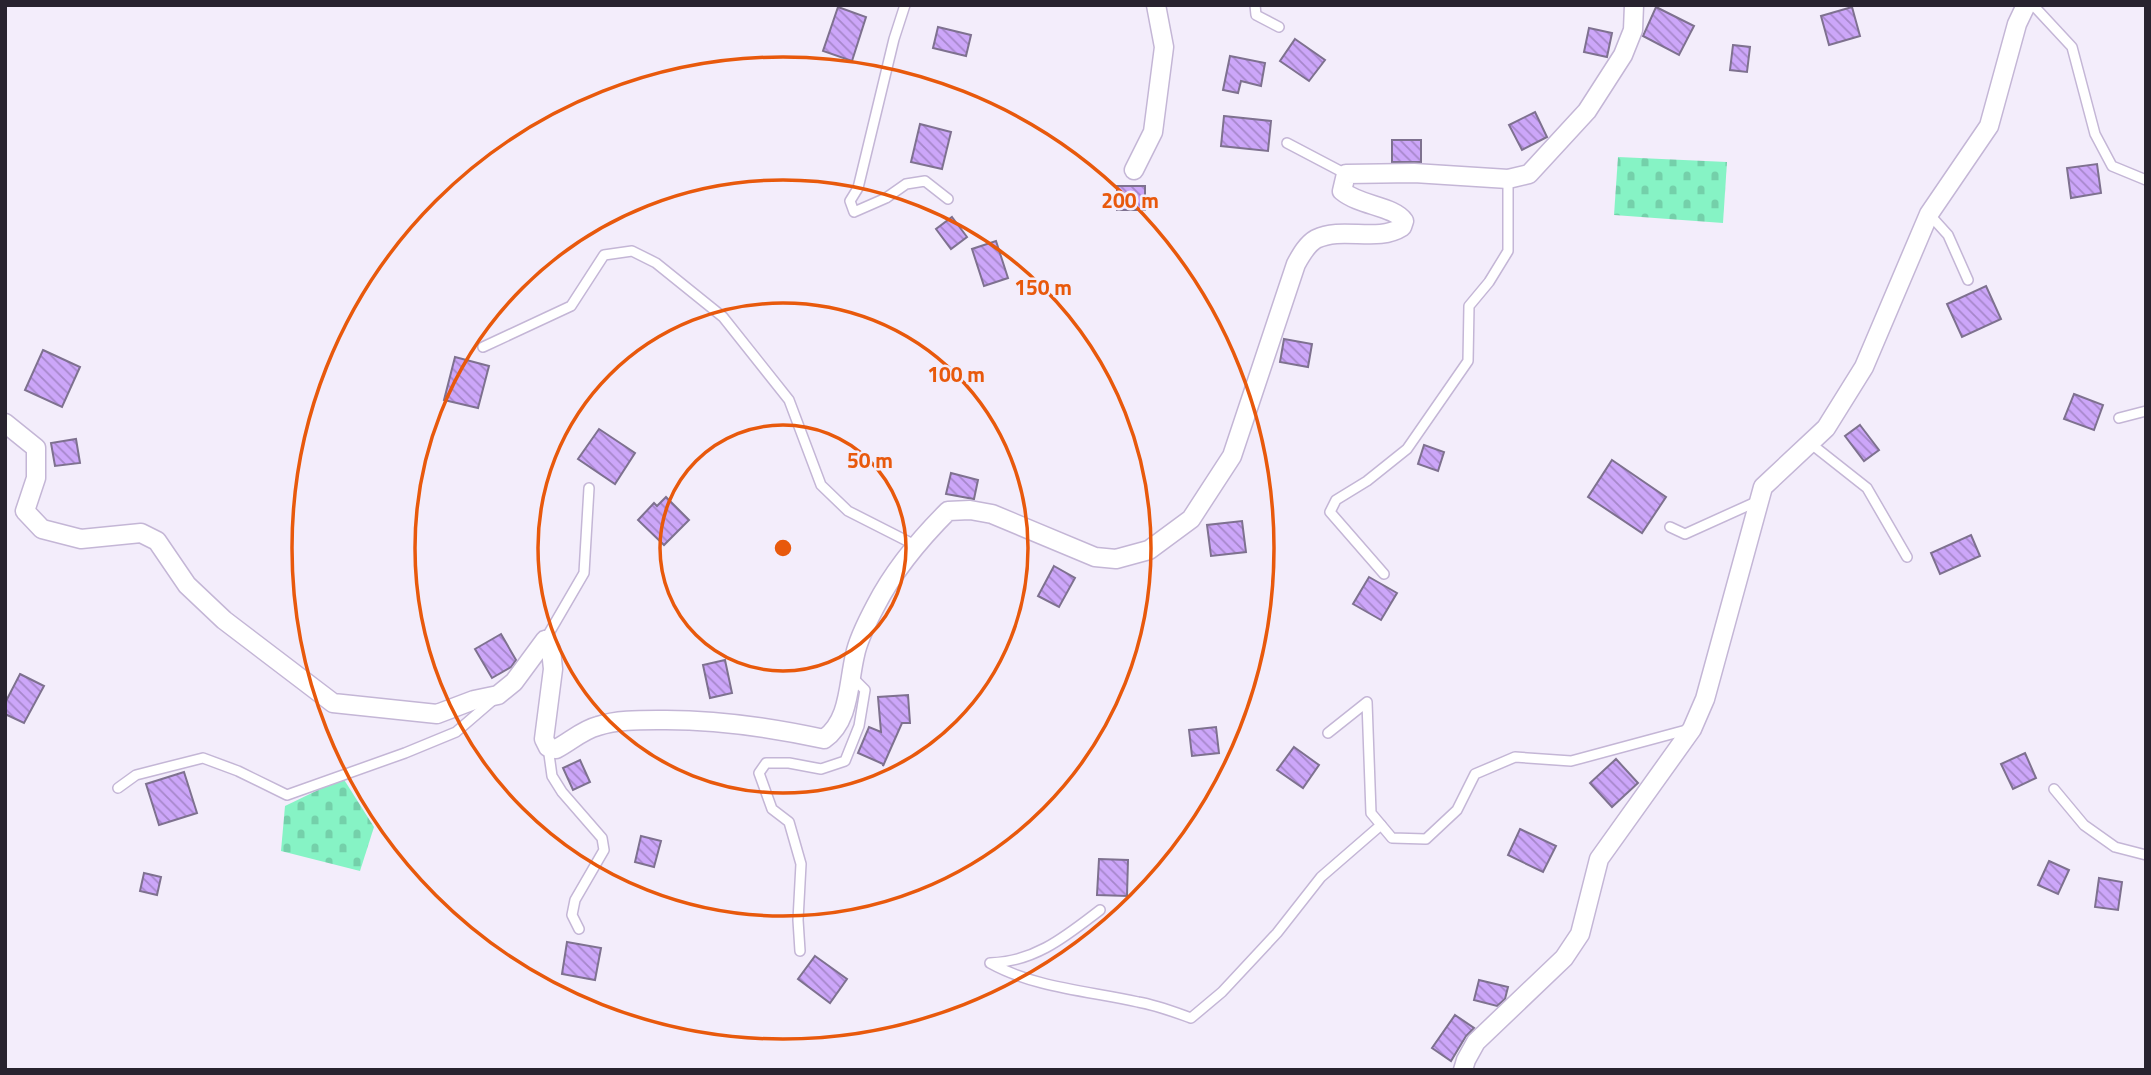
<svg xmlns="http://www.w3.org/2000/svg" width="2151" height="1075" font-family="'Titillium Web',sans-serif">
	<style>
		.cemetery { fill: url(#cemetery-stones) }
		.building { fill: url(#building-back-hatch); stroke: #7e718f; stroke-width: 2 }
		.lines { fill: none; stroke-linecap: round; stroke-linejoin: round }
		.service-casing { stroke: #c4b6d6; stroke-width: 12 }
		.minor-casing { stroke: #c4b6d6; stroke-width: 21 }
		.service { stroke: #fff; stroke-width: 9 }
		.minor { stroke: #fff; stroke-width: 18 }
		.ring { fill: none; stroke: #e8590c; stroke-width: 3.5 }
		.centre { fill: #e8590c; stroke: #f3edfb; stroke-width: 3.5 }
		.ring-label { font-size: 21px; text-anchor: middle; font-weight: bold; fill: #e8590c; stroke: #f3edfb; stroke-width: 5; stroke-linejoin: round; paint-order: stroke }
	</style>
	<defs>
		<pattern id="cemetery-stones" width="16" height="16" patternUnits="userSpaceOnUse" patternTransform="scale(1.75)"><rect width="16" height="16" fill="#86f3c5"/><path d="M2 7V4a2 2 0 0 1 4 0v3zM10 15v-3a2 2 0 0 1 4 0v3z" fill="#74d0aa"/></pattern>
		<pattern id="building-back-hatch" width="6" height="6" patternUnits="userSpaceOnUse" patternTransform="scale(1.75)"><rect width="6" height="6" fill="#cca6f9"/><path d="M-1 5l2 2M0 0l6 6M5-1l2 2" fill="none" stroke="#a687ca"/></pattern>
	</defs>
	<rect width="100%" height="100%" fill="#f3edfb"/>
	<g class="cemetery">
		<path d="M1618,157L1727,162L1723,223L1614,215Z"/>
		<path d="M343,778L374,827L360,871L281,851L285,806Z"/>
	</g>
	<g class="building">
		<path d="M838,7L866,17L852,61L823,51Z"/>
		<path d="M1656,7L1694,26L1679,55L1643,36Z"/>
		<path d="M1852,7L1860,36L1829,45L1821,16Z"/>
		<path d="M938,27L971,35L966,56L933,48Z"/>
		<path d="M1589,28L1612,33L1607,57L1584,52Z"/>
		<path d="M1295,39L1325,60L1309,81L1280,61Z"/>
		<path d="M1733,45L1750,47L1747,72L1730,70Z"/>
		<path d="M1230,56L1265,63L1261,86L1241,81L1238,93L1223,90Z"/>
		<path d="M1535,112L1547,137L1522,150L1509,125Z"/>
		<path d="M1224,116L1271,121L1268,151L1221,146Z"/>
		<path d="M920,124L951,132L942,169L911,162Z"/>
		<rect x="1392" y="140" width="29" height="22"/>
		<path d="M2097,164L2101,193L2071,198L2067,168Z"/>
		<rect x="1117" y="186" width="28" height="24"/>
		<path d="M952,217L967,237L951,249L936,229Z"/>
		<path d="M996,241L1008,278L984,286L972,249Z"/>
		<path d="M1986,286L2001,319L1962,337L1947,304Z"/>
		<path d="M1284,339L1312,344L1308,367L1280,362Z"/>
		<path d="M43,350L80,367L62,407L25,390Z"/>
		<path d="M455,357L489,366L478,408L444,400Z"/>
		<path d="M2074,394L2103,405L2094,430L2064,419Z"/>
		<path d="M1860,425L1879,450L1864,461L1845,436Z"/>
		<path d="M599,429L635,453L615,484L578,459Z"/>
		<path d="M76,439L80,463L55,466L51,443Z"/>
		<path d="M1424,445L1444,452L1438,471L1418,464Z"/>
		<path d="M1612,460L1666,497L1642,533L1588,497Z"/>
		<path d="M951,473L978,480L974,499L946,494Z"/>
		<path d="M666,497L689,520L664,545L638,520L654,503L657,506Z"/>
		<path d="M1242,521L1246,552L1211,556L1207,525Z"/>
		<path d="M1971,535L1980,556L1940,574L1931,553Z"/>
		<path d="M1054,566L1075,578L1059,607L1038,596Z"/>
		<path d="M1369,577L1397,593L1381,620L1353,604Z"/>
		<path d="M501,634L516,660L511,667L492,678L475,649Z"/>
		<path d="M725,660L732,693L710,698L703,665Z"/>
		<path d="M20,674L44,686L24,723L5,714V703Z"/>
		<path d="M908,695L910,723H902L883,766V764L858,753L869,727L881,732L878,697Z"/>
		<path d="M1216,727L1219,753L1192,756L1189,730Z"/>
		<path d="M1294,747L1319,765L1303,788L1277,770Z"/>
		<path d="M2025,753L2036,778L2013,789L2001,764Z"/>
		<path d="M1616,759L1638,783L1612,807L1590,783Z"/>
		<path d="M580,760L590,782L573,790L563,768Z"/>
		<path d="M184,772L197,813L159,825L146,784Z"/>
		<path d="M1520,829L1556,846L1543,872L1508,855Z"/>
		<path d="M641,836L661,841L654,867L635,862Z"/>
		<path d="M1099,859L1128,860L1127,896L1097,895Z"/>
		<path d="M2049,861L2069,870L2058,894L2038,885Z"/>
		<path d="M144,873L161,877L157,895L140,891Z"/>
		<path d="M2099,878L2122,882L2118,910L2095,907Z"/>
		<path d="M567,942L601,948L595,980L562,974Z"/>
		<path d="M815,956L847,979L830,1003L798,979Z"/>
		<path d="M1479,980L1508,987L1505,999L1497,1006L1474,1000Z"/>
		<path d="M1455,1015L1474,1028L1466,1036L1451,1061L1432,1048Z"/>
	</g>
	<g class="lines">
		<defs>
			<g id="service">
				<path d="M905,5L894,39L858,188L850,201L854,212L886,198L906,184L925,181L948,199"/>
				<path d="M1255,5L1256,15L1279,27"/>
				<path d="M2033,5L2072,47L2095,134L2112,166L2146,180"/>
				<path d="M1287,143L1346,174"/>
				<path d="M1929,214L1948,235L1968,280"/>
				<path d="M483,347L571,306L604,255L632,251L656,263L723,317L789,400L821,485L848,511L915,545"/>
				<path d="M2119,418L2146,411"/>
				<path d="M1810,443L1867,488L1907,557"/>
				<path d="M1670,527L1685,534L1758,501"/>
				<path d="M1384,574L1330,512L1336,500L1367,481L1407,449L1468,361L1469,306L1489,282L1508,251V179"/>
				<path d="M545,640L584,573L589,488"/>
				<path d="M1328,733L1367,702L1371,813L1392,838L1426,839L1457,810L1475,774L1515,757L1571,761L1690,729"/>
				<path d="M548,747L552,776L562,792L602,838L604,850L575,900L572,915L579,929"/>
				<path d="M118,788L136,775L203,758L238,771L287,795L405,753L456,732L492,701"/>
				<path d="M2054,789L2084,825L2115,847L2146,855"/>
				<path d="M1100,910C1066,936 1035,962 990,963C1035,988 1089,991 1138,1002C1156,1005 1174,1012 1191,1018L1222,992L1277,933L1321,877L1381,825"/>
				<path d="M800,951L798,920L801,864L789,822L772,809L759,773L766,763H789L821,769L845,761L859,726L865,690L852,677"/>
			</g>
			<g id="minor">
				<path d="M1134,170L1153,132L1164,47L1156,5"/>
				<path d="M5,423L36,448V478L25,511L42,529L81,539L141,533L157,541L187,585L224,620L333,703L437,714L474,700L498,695L514,682L545,640L551,650L553,669L544,739L548,747L556,749C570,742 582,730 598,726C616,720 638,720 657,720C714,719 769,727 824,739C850,721 848,684 855,655C858,639 868,620 876,605C894,570 920,539 948,511L970,510L992,514L1095,557L1116,559L1149,550L1191,519L1232,456L1296,264C1301,255 1307,244 1316,239C1343,226 1377,243 1402,227L1404,221C1394,206 1360,206 1342,191L1346,174L1414,173L1508,179L1529,174L1587,111L1623,55L1633,30L1634,5"/>
				<path d="M1463,1070L1466,1060L1476,1042L1564,958L1580,934L1599,859L1692,729L1705,699L1763,487L1826,428L1864,367L1929,214L1989,126L2017,24L2026,5"/>
			</g>
		</defs>
		<use href="#service" class="service-casing"/>
		<use href="#minor" class="minor-casing"/>
		<use href="#service" class="service"/>
		<use href="#minor" class="minor"/>
	</g>
	<g class="ring">
		<circle cx="783" cy="548" r="123"/>
		<circle cx="783" cy="548" r="245"/>
		<circle cx="783" cy="548" r="368"/>
		<circle cx="783" cy="548" r="491"/>
	</g>
	<circle cx="783" cy="548" r="10" class="centre"/>
	<g class="ring-label">
		<text x="1130" y="208">200 m</text>
		<text x="1043" y="295">150 m</text>
		<text x="956" y="382">100 m</text>
		<text x="870" y="468">50 m</text>
	</g>
	<rect width="2151" height="1075" fill="none" stroke="#28232f" stroke-width="14"/>
</svg>
